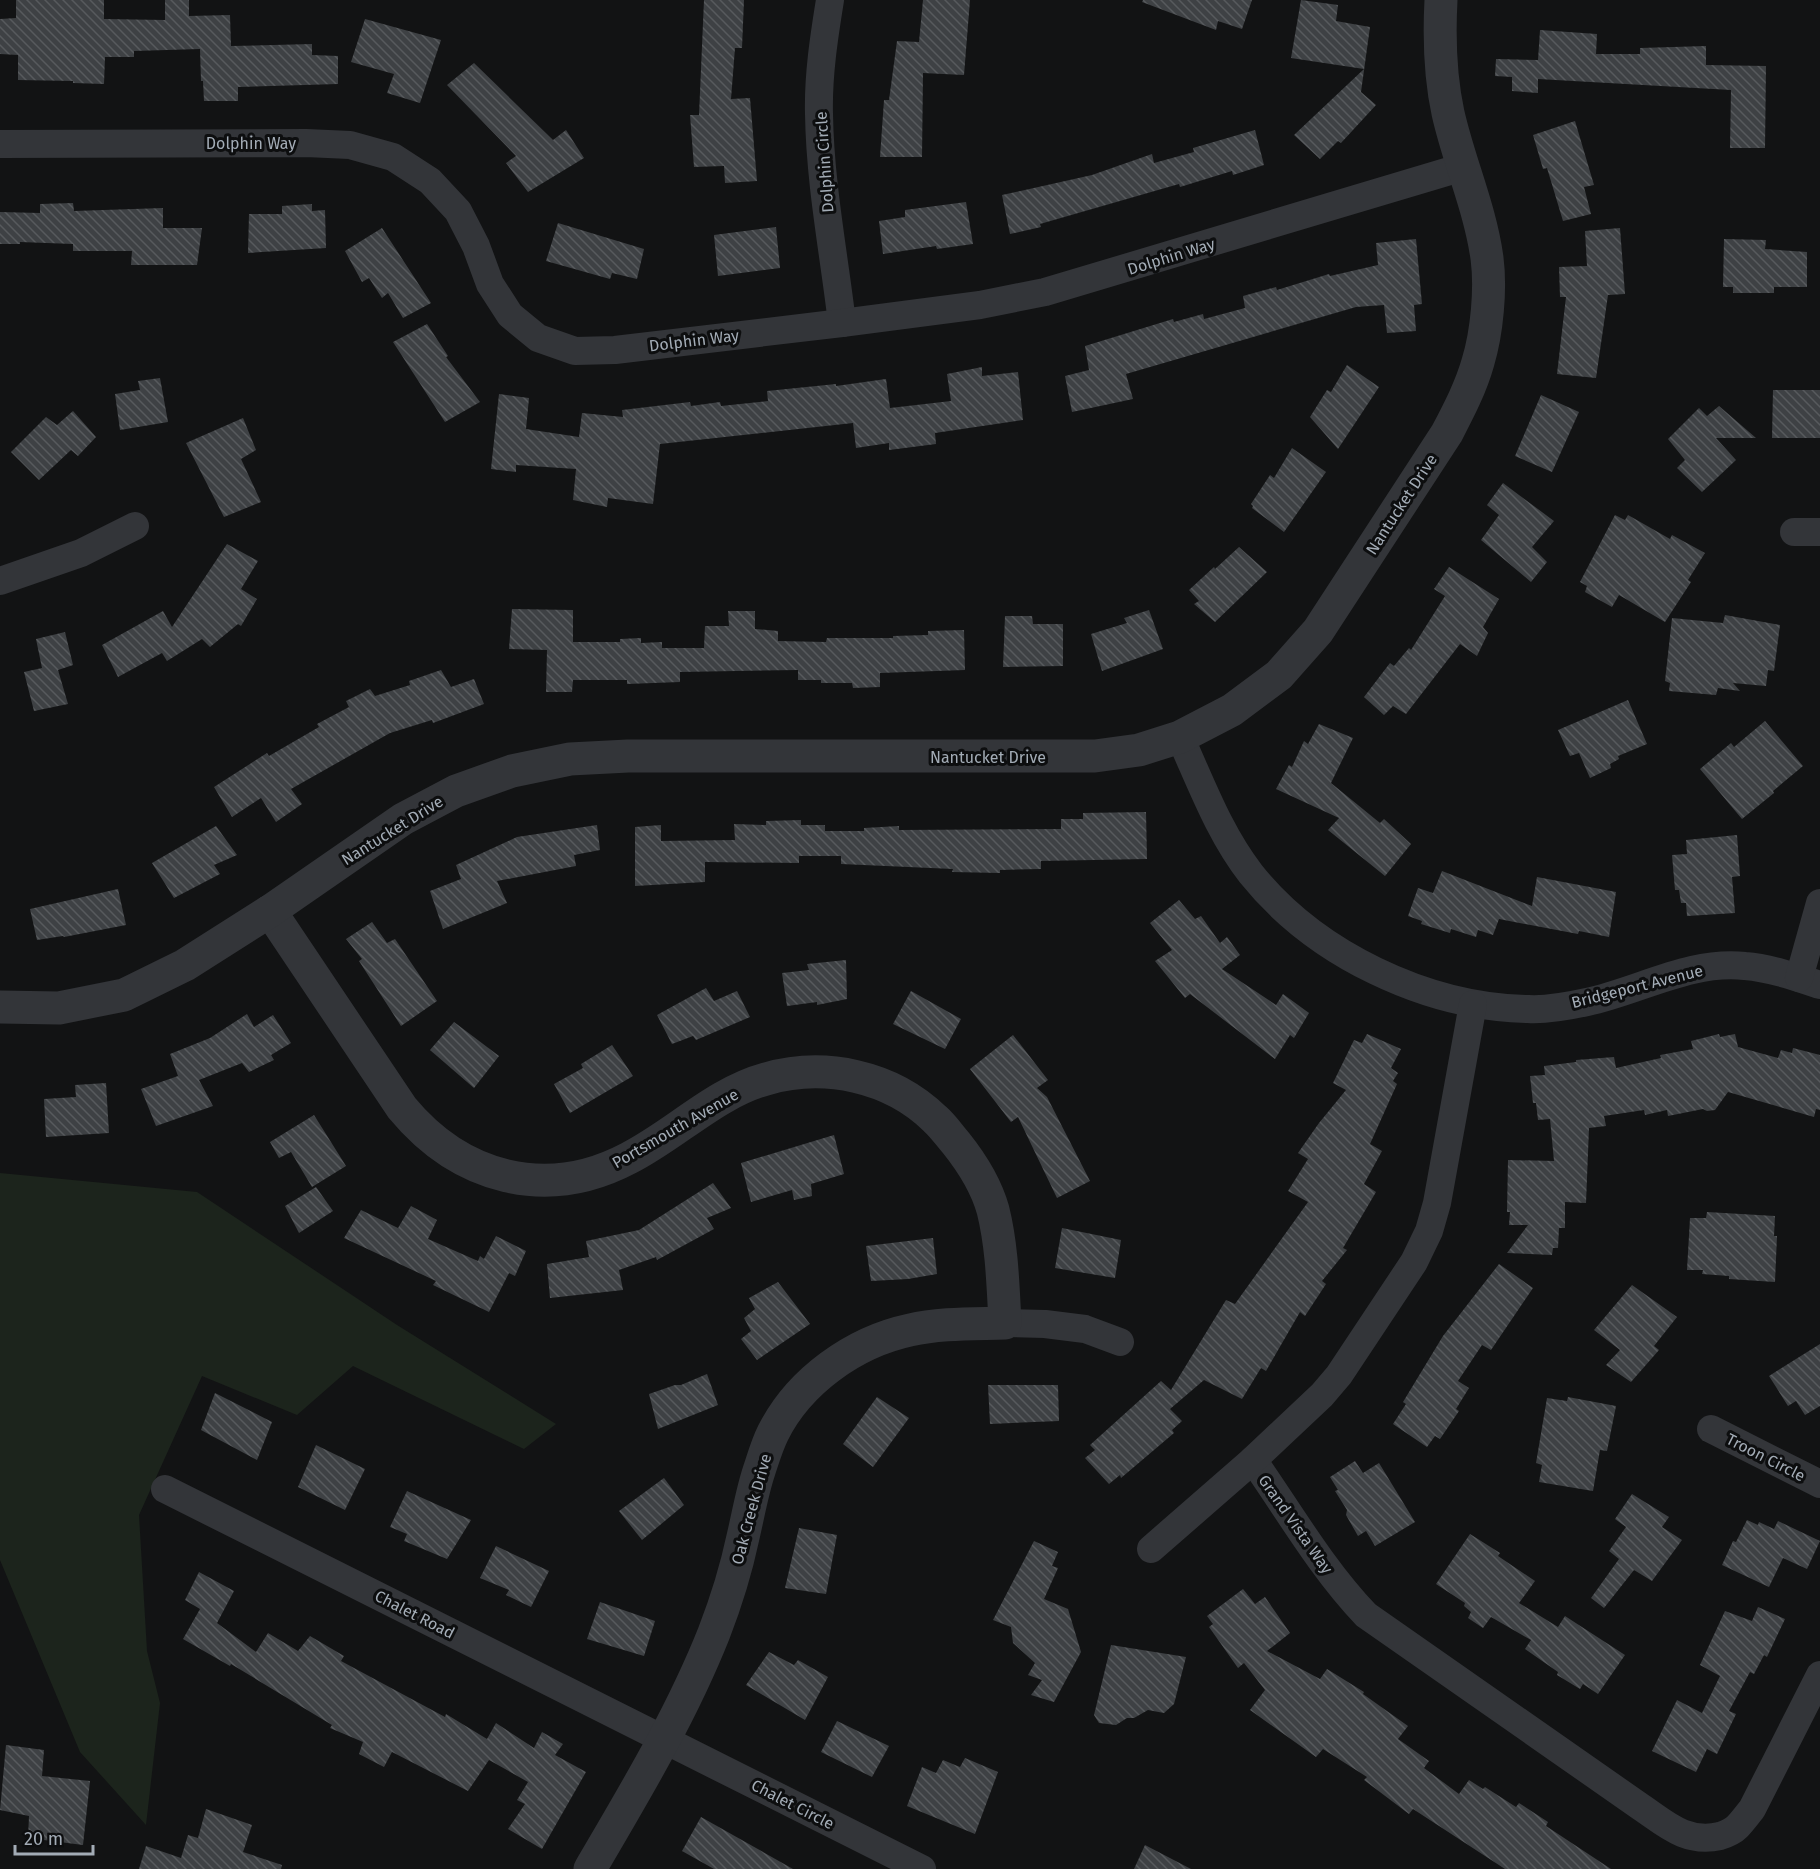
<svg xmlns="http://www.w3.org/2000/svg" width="1820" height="1869" font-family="'Fira Sans',sans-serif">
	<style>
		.grass { fill: #1c241c }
		.building { fill: url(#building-back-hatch) }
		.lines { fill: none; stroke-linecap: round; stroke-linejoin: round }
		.minor { stroke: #333539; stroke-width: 28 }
		.tertiary { stroke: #333539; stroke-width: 33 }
		.labels { text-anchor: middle; stroke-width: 6; stroke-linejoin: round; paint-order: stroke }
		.street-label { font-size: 16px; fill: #a3acb6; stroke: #0d0e0f }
	</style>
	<defs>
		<pattern id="building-back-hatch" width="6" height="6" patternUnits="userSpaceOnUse" patternTransform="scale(1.5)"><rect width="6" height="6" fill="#3e4144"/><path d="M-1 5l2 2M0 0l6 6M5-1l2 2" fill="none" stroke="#575a5d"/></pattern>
	</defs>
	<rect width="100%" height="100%" fill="#121314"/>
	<path class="grass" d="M0,1173L197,1192L397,1325L556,1424L524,1449L353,1366L297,1415L202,1376L139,1515L147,1651L160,1703L146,1825L80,1752L0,1560Z"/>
	<g class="building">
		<path d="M16,0H104V19L165,20V0H189V16L230,15L231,46L312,44V55L338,56V84L238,87V101H204L203,81H201L200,49L134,51V57H105L104,84L73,83V81L18,80V55L0,54V19L16,18Z"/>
		<path d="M704,0H744L742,48H735L731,99L750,98L757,181L725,183L724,166L694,167L690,115H699Z"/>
		<path d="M923,0H970L964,75L923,73L922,157H880L884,100H889L897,41L919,42Z"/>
		<path d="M1143,0H1252L1242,29L1218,21L1216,30L1142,2Z"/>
		<path d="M1301,0L1338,5L1336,21L1370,27L1361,92L1376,105L1341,143L1338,141L1320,159L1294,135L1364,69L1291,58Z"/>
		<path d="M365,19L441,40L420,103L387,93L394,74L351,62Z"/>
		<path d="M1540,30L1597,34L1596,54H1640V48L1706,46V65L1766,66L1765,148H1730L1731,90L1538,79V93L1512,91V77L1495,76L1496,59L1538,60Z"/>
		<path d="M474,63L553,140L566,130L584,158L528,192L506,163L516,156L447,85Z"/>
		<path d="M1575,121L1594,185L1584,187L1591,214L1563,221L1547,168L1543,169L1533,135Z"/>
		<path d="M1255,130L1264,165L1233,175L1232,171L1180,187L1179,184L1040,224L1041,227L1010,234L1002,195L1092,175L1152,154L1154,163L1194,152L1193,148Z"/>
		<path d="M966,202L973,244L937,249L936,246L883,254L879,221L905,217V210Z"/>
		<path d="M73,203L74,211L163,208V228H202L197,265H131L132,251H73V244L20,242V244H0V212L40,213V204Z"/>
		<path d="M312,204V211L325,210L326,248L248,253L249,214H282V206Z"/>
		<path d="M558,223L644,249L637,279L612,273L610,279L546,261Z"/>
		<path d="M776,227L780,268L718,276L714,235Z"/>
		<path d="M382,228L431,303L403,318L388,293L382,298L369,278L362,282L345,251Z"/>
		<path d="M1620,228L1625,294L1608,295L1596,378L1557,374L1566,297H1560L1559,267L1587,266L1585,231Z"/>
		<path d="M1416,239L1422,304L1414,305L1416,331L1387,333L1384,305L1356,307L1126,374L1133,399L1072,412L1065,376L1089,370L1085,346L1173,319L1174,322L1203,314L1204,319L1245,308L1243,296L1276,287L1277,290L1329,274L1330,276L1378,265L1376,243Z"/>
		<path d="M1724,239L1766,240L1765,249L1807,252V287H1774V293H1733V287H1723Z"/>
		<path d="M427,324L448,356L446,357L480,402L445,422L393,342Z"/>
		<path d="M1347,365L1379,387L1338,449L1310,417L1327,390L1331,392Z"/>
		<path d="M982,367V376L1018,372L1023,420L935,433L936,444L889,450V443L856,448L853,423L660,444L653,504L608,498L607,507L573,500L576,469L516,465V472L491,469L499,394L529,398L526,429L579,437L582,413L623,417L622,410L690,402L691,406L720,402L721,406L768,401L767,391L836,384V386L886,379L890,408L951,401L947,374Z"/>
		<path d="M160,378L168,422L120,430L115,394L140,390L138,381Z"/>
		<path d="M1773,390H1820V438H1772Z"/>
		<path d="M1541,395L1579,412L1552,472L1515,456Z"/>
		<path d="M1719,406L1756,438H1716L1736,460L1702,492L1677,468L1685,460L1668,439L1699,408L1707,416Z"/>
		<path d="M73,411L96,437L78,456L71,450L39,480L11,452L46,417L57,425Z"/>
		<path d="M243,418L256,450L241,459L261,502L224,517L186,443Z"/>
		<path d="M1292,448L1326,472L1284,532L1252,508L1253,506L1251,504L1270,475L1274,478Z"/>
		<path d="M1503,483L1554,521L1532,547L1547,562L1531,582L1481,540L1499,515L1487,505Z"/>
		<path d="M1615,515L1625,520L1628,515L1670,539L1672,535L1705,553L1688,580L1691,582L1665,622L1619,595L1612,607L1585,592L1587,586L1580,582Z"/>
		<path d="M227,544L258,561L241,589L257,599L241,626L238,624L210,647L202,639L167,661L162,653L118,677L102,645L163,611L172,627Z"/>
		<path d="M1239,547L1267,572L1215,622L1194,604L1199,601L1189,590L1214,567L1215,569Z"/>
		<path d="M1449,567L1499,599L1483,627L1488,633L1477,656L1460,644L1406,714L1393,706L1384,715L1364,697L1390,663L1394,666L1409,648L1411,650L1445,596L1434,589Z"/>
		<path d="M512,609L573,610V642H620V639L641,638V643L662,642V648H704L705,626H729L728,611H755V629L778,631V641L826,642L827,638H893V636L928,635V631L964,630L965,670L880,673V687L853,688L852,683H821V680H798V670L680,672V682L627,684V680H573L572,692H546L547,650L509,649Z"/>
		<path d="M1149,610L1163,649L1102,671L1091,634L1127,623L1124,618Z"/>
		<path d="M1725,615L1780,625L1774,671L1768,670L1766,686L1733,683L1740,691L1718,688L1716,695L1669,691L1670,683L1665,681L1672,618L1723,623Z"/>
		<path d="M1005,616H1032L1033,624H1063V666L1003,667Z"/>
		<path d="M65,632L73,665L58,670L68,704L34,711L24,672L42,668L36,639Z"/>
		<path d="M441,670L451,687L474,679L484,704L433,723L432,720L390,733L291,789L302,804L276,822L261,798L232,817L214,787L267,753L269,756L319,727L317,724L349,707L346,701L370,689L375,696L410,685L409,681Z"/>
		<path d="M1628,700L1647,744L1618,756L1619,759L1610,764L1611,768L1590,778L1579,753L1570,756L1558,730Z"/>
		<path d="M1765,721L1803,766L1773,791L1774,793L1742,819L1700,769L1731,743L1734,747Z"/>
		<path d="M1319,724L1353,738L1331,783L1380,823L1384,819L1411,844L1385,876L1328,830L1339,818L1276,789L1289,765L1292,767L1304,741L1308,744Z"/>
		<path d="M1146,812L1147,859L1041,861V869L1000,870V873L952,872L953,869L841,864V856H799V863L705,862V882L635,886V827L661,825V841L735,840L734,824L766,825V821L801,820V825H825V831H864V828L899,826V830L1061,829V819H1083V813Z"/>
		<path d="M597,825L600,850L574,855L576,866L497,881L507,903L443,929L430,891L461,879L456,865L517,837Z"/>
		<path d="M216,826L237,855L214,865L220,874L174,898L152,863Z"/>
		<path d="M1737,835L1740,876L1732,877L1735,913L1687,916L1686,903H1681L1679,890H1675L1672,855L1687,854L1686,840Z"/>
		<path d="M1442,871L1532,906L1537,877L1616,892L1609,937L1579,931L1578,934L1499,919L1493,935L1478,930L1476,937L1451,929L1450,933L1421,924L1422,921L1408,916L1418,888L1433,893Z"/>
		<path d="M118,889L126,925L64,937L63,936L37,940L30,909Z"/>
		<path d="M1179,900L1195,919L1201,916L1220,943L1227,937L1240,955L1222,969L1276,1005L1283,994L1309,1013L1294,1038L1290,1035L1275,1059L1190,994L1185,998L1155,961L1172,950L1150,923Z"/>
		<path d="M372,922L387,943L395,939L437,1001L401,1026L359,961L362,959L346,939Z"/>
		<path d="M846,960L847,999L817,1005V1002L787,1006L782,973L809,970L807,964Z"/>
		<path d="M706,988L714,1001L737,991L750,1017L696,1040L693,1036L672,1044L657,1015Z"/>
		<path d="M911,991L961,1019L945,1049L893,1024Z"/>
		<path d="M247,1014L254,1027L273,1015L291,1043L271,1055L274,1060L249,1072L242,1063L199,1080L213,1106L156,1126L141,1089L178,1076L170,1054L210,1038Z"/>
		<path d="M454,1022L499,1056L474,1088L430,1050Z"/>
		<path d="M1367,1034L1401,1049L1391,1068L1398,1073L1393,1081L1397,1084L1370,1144L1382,1151L1364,1184L1376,1192L1343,1248L1347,1250L1322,1281L1326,1284L1305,1316L1300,1312L1266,1371L1261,1368L1242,1399L1204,1380L1170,1409L1182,1421L1172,1430L1174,1433L1121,1478L1120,1475L1109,1484L1085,1458L1095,1450L1090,1445L1161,1381L1171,1390L1226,1300L1235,1304L1308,1202L1288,1191L1308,1159L1298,1153L1319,1123L1346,1090L1333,1083L1354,1040L1362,1043Z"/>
		<path d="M1719,1034L1720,1037L1735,1034L1738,1047L1778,1058L1781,1050L1792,1053L1793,1048L1820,1055V1110L1816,1109L1814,1117L1728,1092L1715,1110L1707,1111L1703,1109L1668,1116L1667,1110L1645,1115L1644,1110L1604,1116L1606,1126L1589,1128L1586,1203L1565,1202V1228H1559L1558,1248H1553L1552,1255L1507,1253L1528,1225H1509L1510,1212H1507L1508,1160L1554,1161L1550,1119L1538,1120L1536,1103H1533L1530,1076L1545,1075L1544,1066L1576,1062V1060L1614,1057L1616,1068L1661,1058L1660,1055L1693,1049L1691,1041Z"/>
		<path d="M1013,1035L1048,1080L1037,1088L1047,1097L1090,1181L1057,1198L1018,1117L1011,1122L970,1069Z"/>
		<path d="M612,1045L633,1076L570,1113L554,1084L583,1068L581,1064Z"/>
		<path d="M106,1083L109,1133L46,1137L44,1099L76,1097L75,1085Z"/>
		<path d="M314,1115L346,1166L312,1187L291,1152L279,1158L270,1142Z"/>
		<path d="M834,1135L844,1174L811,1184L812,1196L794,1200L792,1190L751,1202L741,1163Z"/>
		<path d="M713,1183L731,1208L707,1218L714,1229L657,1260L656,1257L619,1270L623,1290L550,1298L547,1264L589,1257L586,1241L639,1230Z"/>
		<path d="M316,1187L333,1211L299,1233L285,1206Z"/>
		<path d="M411,1206L437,1220L428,1239L478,1261L480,1256L484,1259L496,1236L526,1251L515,1276L509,1273L489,1312L433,1285L436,1281L344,1238L361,1210L398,1228Z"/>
		<path d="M1707,1212L1775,1216L1774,1236H1777L1775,1282L1729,1279V1276L1702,1274L1703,1270H1687L1690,1218H1706Z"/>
		<path d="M1062,1228L1121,1240L1115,1278L1055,1268Z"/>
		<path d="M933,1238L937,1274L908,1279L871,1281L866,1246Z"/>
		<path d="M1499,1264L1533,1288L1491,1350L1482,1345L1458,1381L1469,1388L1456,1409L1459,1411L1440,1439L1435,1436L1427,1447L1393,1424L1406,1404L1403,1402L1443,1336Z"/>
		<path d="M778,1282L810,1324L757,1360L741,1339L751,1331L744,1318L755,1309L749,1298Z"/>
		<path d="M1632,1285L1677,1317L1654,1346L1659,1350L1631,1382L1606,1365L1620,1350L1594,1330Z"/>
		<path d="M1820,1344V1406L1805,1415L1796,1401L1788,1406L1769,1376Z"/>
		<path d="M707,1374L718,1405L658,1429L649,1394L675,1385H681Z"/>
		<path d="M988,1385H1058L1059,1421L990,1424Z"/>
		<path d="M215,1393L272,1422L257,1460L201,1430Z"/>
		<path d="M877,1397L909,1418L873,1467L843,1444Z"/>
		<path d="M1568,1397L1616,1406L1607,1451L1600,1450L1593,1491L1539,1482L1542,1465L1536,1463L1547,1398L1567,1401Z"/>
		<path d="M316,1445L365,1469L345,1510L298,1487Z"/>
		<path d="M1355,1461L1363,1473L1379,1463L1415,1522L1375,1546L1366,1531L1358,1536L1346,1515L1347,1510L1335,1491L1338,1490L1330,1477Z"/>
		<path d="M664,1478L684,1505L642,1540L619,1511Z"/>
		<path d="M407,1491L471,1520L447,1559L404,1541L407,1534L390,1527Z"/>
		<path d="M1632,1494L1669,1517L1662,1527L1682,1540L1652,1581L1634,1570L1604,1608L1591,1598L1619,1559L1609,1551L1626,1527L1615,1519Z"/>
		<path d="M1747,1520L1758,1525L1759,1522L1774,1529L1778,1521L1820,1541L1807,1569L1783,1558L1769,1587L1722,1565L1733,1541L1736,1542Z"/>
		<path d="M799,1528L837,1535L826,1594L785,1588Z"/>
		<path d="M1470,1534L1500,1553L1498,1556L1535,1581L1519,1603L1558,1627L1565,1616L1625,1655L1598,1694L1583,1684L1580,1689L1557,1675L1558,1672L1525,1649L1531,1640L1491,1617L1483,1628L1468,1618L1471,1612L1464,1606L1465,1603L1436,1584Z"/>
		<path d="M1034,1541L1058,1552L1052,1566L1058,1568L1044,1599L1068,1609L1081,1652L1054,1702L1031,1695L1042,1680L1028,1675L1035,1663L1013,1643L1011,1627L993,1620Z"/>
		<path d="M496,1546L549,1571L531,1607L506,1595L509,1590L480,1578Z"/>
		<path d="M199,1572L234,1591L217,1623L256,1652L268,1633L298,1651L310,1636L344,1656L341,1661L445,1717L446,1714L487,1739L496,1723L534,1748L542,1732L563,1744L555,1755L586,1772L542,1849L508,1829L525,1804L517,1800L528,1782L489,1760L468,1791L392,1752L384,1767L359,1754L363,1742L330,1728L332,1725L231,1664L230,1666L183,1639L200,1609L185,1600Z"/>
		<path d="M1243,1589L1255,1604L1265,1597L1290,1633L1267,1651L1320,1679L1327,1669L1364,1692L1363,1694L1408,1726L1398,1739L1429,1761L1424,1768L1459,1794L1469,1780L1483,1789L1485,1787L1516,1807L1519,1803L1548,1822L1546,1826L1611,1869H1505L1413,1809L1409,1814L1364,1780L1367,1777L1323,1749L1316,1757L1250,1710L1265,1690L1244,1663L1238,1668L1209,1627L1213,1624L1207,1616Z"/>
		<path d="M600,1602L655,1621L644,1656L587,1639Z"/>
		<path d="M1758,1607L1785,1619L1767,1657L1764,1655L1754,1674L1750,1672L1729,1711L1736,1714L1717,1754L1707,1749L1696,1772L1652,1751L1677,1700L1702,1713L1720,1676L1700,1665L1725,1611L1752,1621Z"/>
		<path d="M1111,1645L1186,1657L1174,1704L1164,1713L1148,1710L1134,1718H1127L1116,1725L1099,1723L1094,1715Z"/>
		<path d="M769,1652L794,1665L798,1660L828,1677L805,1720L746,1685Z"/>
		<path d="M837,1721L889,1746L872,1777L821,1752Z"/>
		<path d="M6,1745L44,1750L42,1776L90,1781L83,1845L28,1838L29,1816L0,1810Z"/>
		<path d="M965,1758L998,1772L975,1834L907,1806L922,1767L936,1773L943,1760L960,1767Z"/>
		<path d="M206,1809L252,1825L243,1852L282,1865L281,1869H139L146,1846L181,1858L188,1835L198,1838Z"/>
		<path d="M701,1817L793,1869H714L682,1851Z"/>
		<path d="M1145,1845L1191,1869H1134Z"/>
	</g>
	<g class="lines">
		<g class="minor">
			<path d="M830,0C824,37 818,76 819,114C820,184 834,254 842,323"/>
			<path d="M0,144L306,143L350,145L393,157L430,181L458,211L476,246L490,284L510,315L538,338L575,351L615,350L842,323L980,305L1045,292L1463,167"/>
			<path d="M1794,532H1820"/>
			<path d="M0,581L81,553L135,526"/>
			<path d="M1180,737C1201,783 1219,833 1251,874C1315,954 1426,1007 1528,1009C1546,1010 1569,1006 1587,1002C1639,991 1690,960 1745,966C1770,968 1796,977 1820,985"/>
			<path d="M1799,978L1820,903"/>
			<path d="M1005,1323L1045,1324L1085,1329L1120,1342"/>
			<path d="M1711,1429L1820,1484"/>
			<path d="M1253,1460C1290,1513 1322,1569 1366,1615L1638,1805C1665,1823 1685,1844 1720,1836C1726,1834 1732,1832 1737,1827C1742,1822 1747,1815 1752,1809L1820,1675"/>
			<path d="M165,1489L922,1869"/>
			<path d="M1151,1549L1253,1460L1322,1395L1339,1375L1414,1262L1429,1231L1437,1203L1473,1004"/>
		</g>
		<g class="tertiary">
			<path d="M270,911L402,1108C460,1178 546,1202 629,1158C676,1134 715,1093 766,1079C824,1062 891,1076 935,1119C943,1126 949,1135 956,1143C972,1163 986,1185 993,1210C1002,1246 1003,1285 1005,1323C974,1324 940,1323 910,1330C854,1342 799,1381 773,1433C767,1445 763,1459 759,1471C752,1492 748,1516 743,1537C736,1570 726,1602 714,1633C681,1716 635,1792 590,1869"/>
			<path d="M0,1007L59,1008L124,995L185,965L270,911L403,819L456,791L512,771L570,759L628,756H1095L1139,750L1180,737L1232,710L1279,675L1318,631L1447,433C1459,410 1471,387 1478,362C1487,332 1491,289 1487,258C1480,208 1459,162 1448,113C1440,76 1439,38 1441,0"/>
		</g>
	</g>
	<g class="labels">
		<g class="street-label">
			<text x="251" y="149">Dolphin Way</text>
			<text transform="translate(824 162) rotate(-94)" y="6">Dolphin Circle</text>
			<text transform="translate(1171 256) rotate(-17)" y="6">Dolphin Way</text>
			<text transform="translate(694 340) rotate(-7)" y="6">Dolphin Way</text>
			<text transform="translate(1401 504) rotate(-57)" y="6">Nantucket Drive</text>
			<text x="988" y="763">Nantucket Drive</text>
			<text transform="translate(392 830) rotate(-32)" y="6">Nantucket Drive</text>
			<text transform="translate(1637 986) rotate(-14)" y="6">Bridgeport Avenue</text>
			<text transform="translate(675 1128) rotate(-30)" y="6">Portsmouth Avenue</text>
			<text transform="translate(1766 1457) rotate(27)" y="6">Troon Circle</text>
			<text transform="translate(751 1509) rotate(-75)" y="6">Oak Creek Drive</text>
			<text transform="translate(1296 1524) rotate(55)" y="6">Grand Vista Way</text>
			<text transform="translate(415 1614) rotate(27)" y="6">Chalet Road</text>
			<text transform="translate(793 1804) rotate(27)" y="6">Chalet Circle</text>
		</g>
	</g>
	<path d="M15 1845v9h78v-9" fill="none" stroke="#a3acb6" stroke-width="3"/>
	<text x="24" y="1845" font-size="18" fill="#a3acb6" stroke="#0d0e0f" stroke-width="4.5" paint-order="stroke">20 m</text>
</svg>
